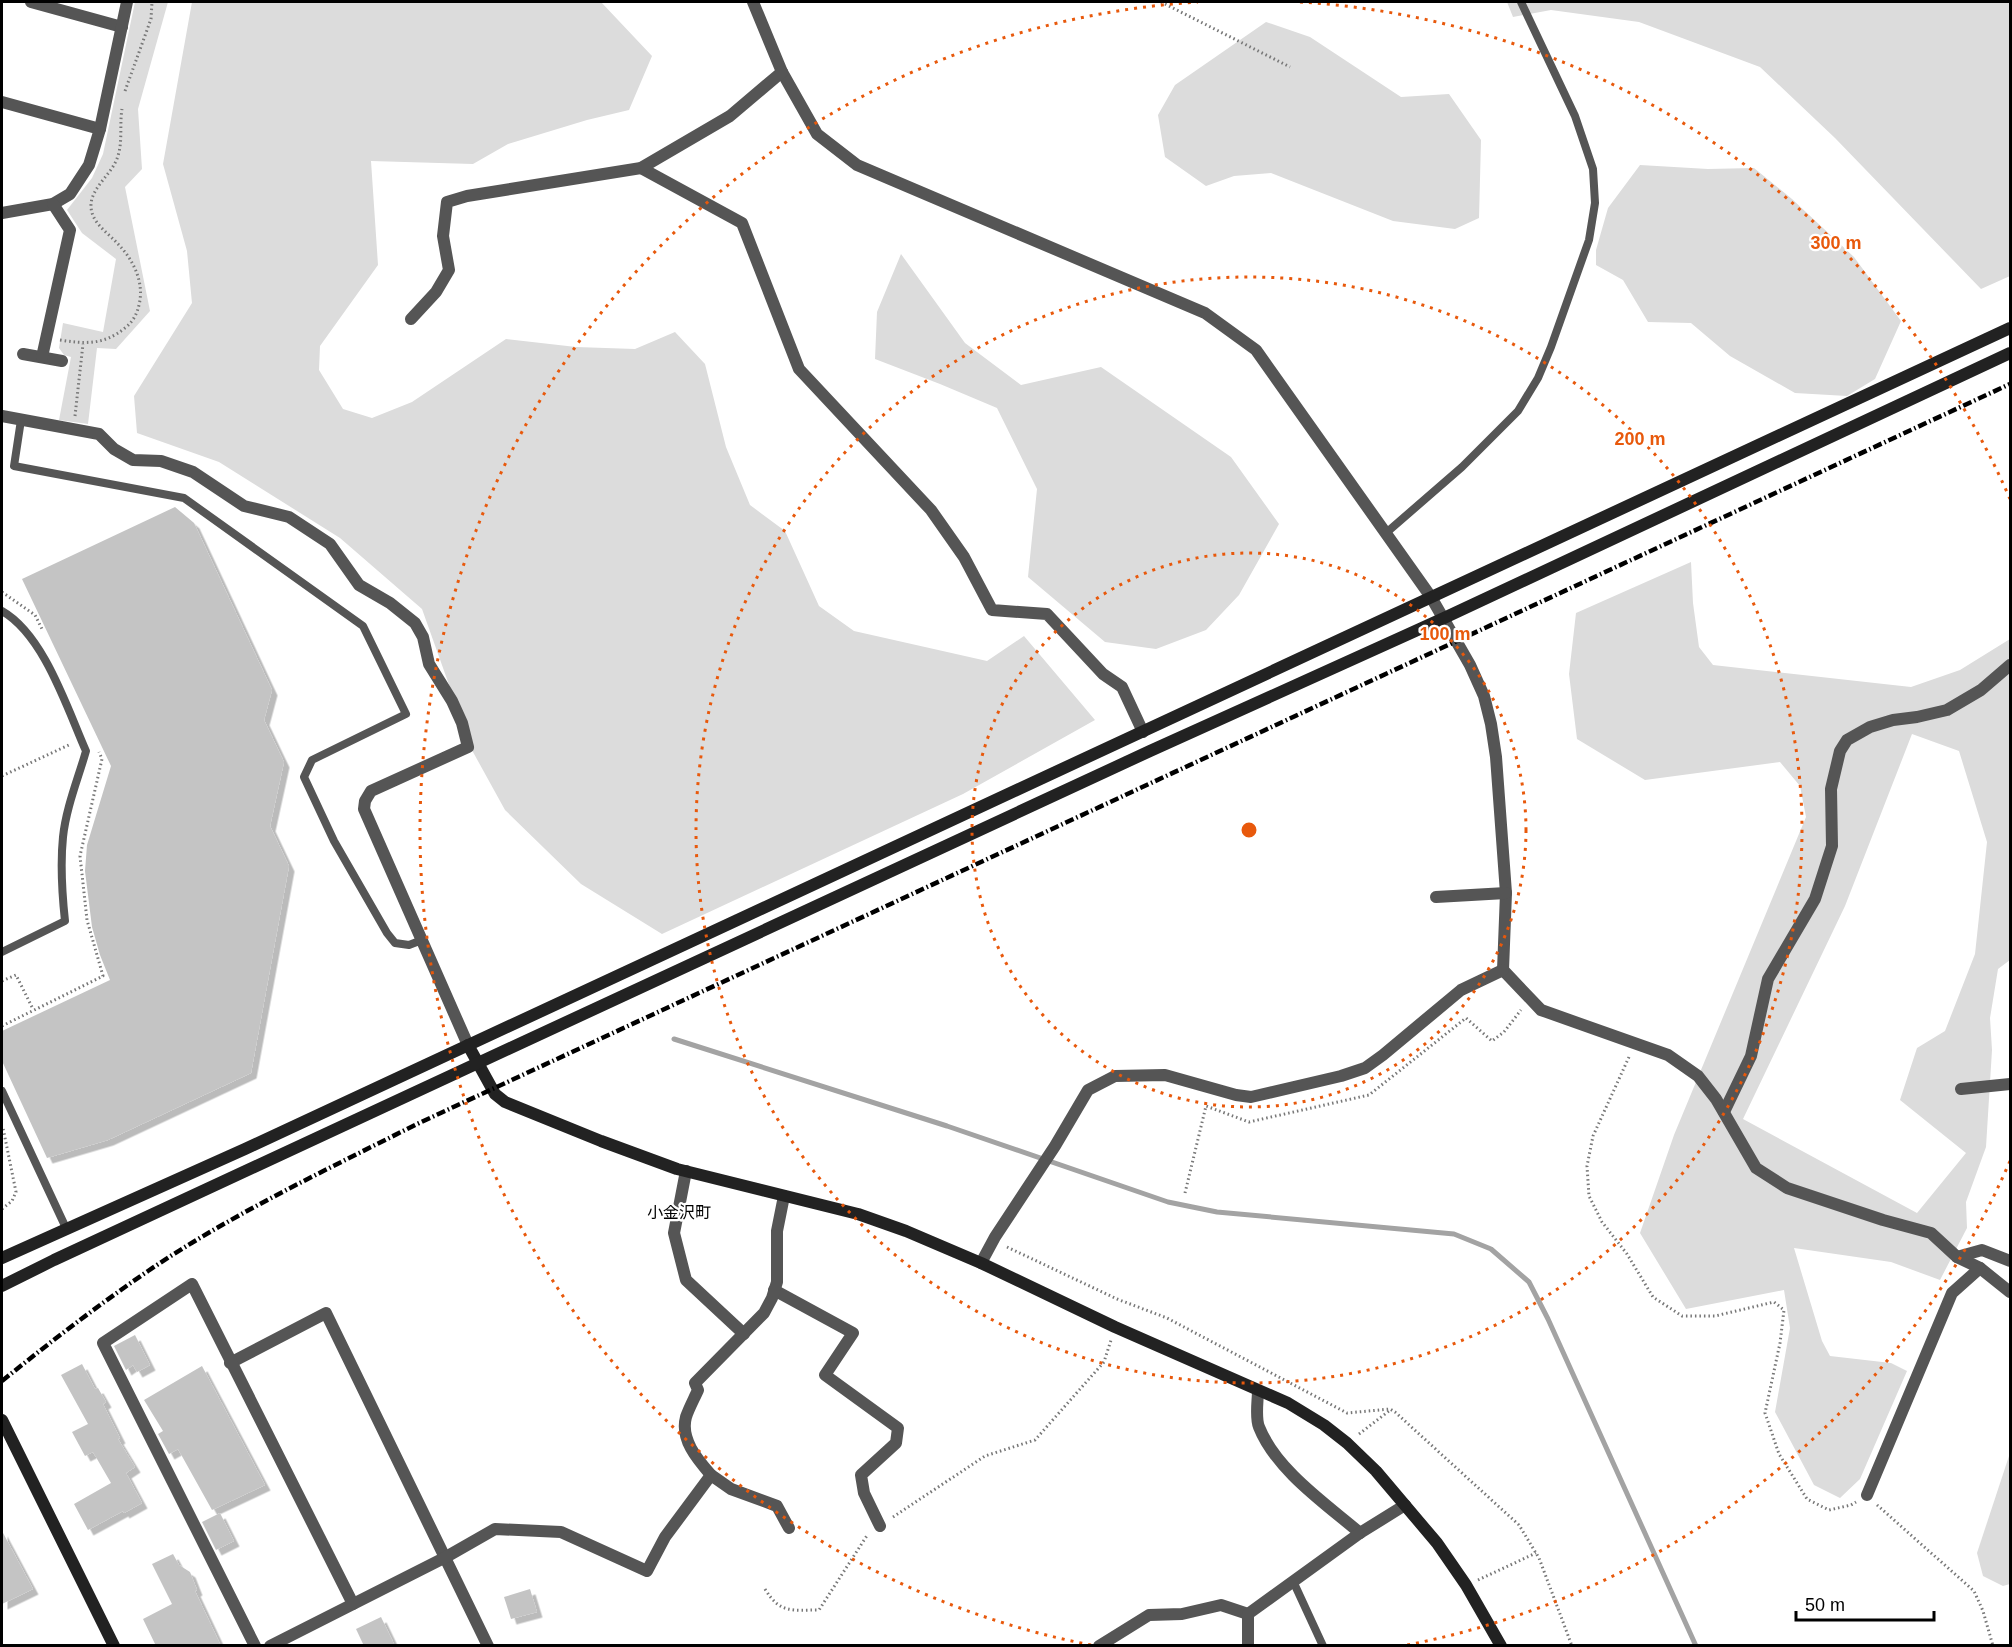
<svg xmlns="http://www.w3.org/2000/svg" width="2012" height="1647" font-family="Arial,'Noto Sans JP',sans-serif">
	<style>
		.green { fill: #dcdcdc; fill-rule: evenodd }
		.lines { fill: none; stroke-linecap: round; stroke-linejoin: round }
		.stream { stroke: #a3a3a3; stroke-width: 5 }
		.building { fill: #c4c4c4; filter: url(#shadow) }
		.path { stroke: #777; stroke-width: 3; stroke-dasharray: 1.5 3; stroke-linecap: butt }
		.lane { stroke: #555; stroke-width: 8 }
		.street { stroke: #555; stroke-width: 12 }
		.secondary { stroke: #222; stroke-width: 12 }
		.rail { stroke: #000; stroke-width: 4.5; stroke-dasharray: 9 3 1.5 3; stroke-linecap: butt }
		.ring { fill: none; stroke: #e8590c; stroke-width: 3; stroke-dasharray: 3 6 }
		.labels { text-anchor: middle; stroke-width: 4.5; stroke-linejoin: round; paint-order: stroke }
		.neighbourhood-label { font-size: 16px; fill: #000; stroke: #fff }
		.centre { fill: #e8590c; stroke: #fff; stroke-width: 3 }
		.ring-label { font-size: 18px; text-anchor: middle; font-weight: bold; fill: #e8590c; stroke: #fff; stroke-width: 4.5; stroke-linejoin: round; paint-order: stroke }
	</style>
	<defs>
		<filter id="shadow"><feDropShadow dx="5.5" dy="5.5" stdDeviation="0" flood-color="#0004"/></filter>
	</defs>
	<rect width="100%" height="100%" fill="#fff"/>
	<g class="green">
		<path d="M135,2H168L138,109L142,169L125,187L150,311L116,349L97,348L88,424L59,420L71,357L64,355L59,348L63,323L103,332L116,259L82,233L67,210L92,178L103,154Z"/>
		<path d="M192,2H601L652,56L629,110L587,120L508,144L473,164L371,161L378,265L320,346L319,370L343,409L372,418L412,402L506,339L576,347L635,349L675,332L705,364L726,447L750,505L785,531L819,606L854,631L987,661L1024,636L1095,720L963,794L662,934L581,884L505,810L473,752L422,609L340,538L219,462L137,433L134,396L192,303L187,251L163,164Z"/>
		<path d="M1507,2H2010V276L1981,289L1835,138L1760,67L1639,22L1551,10L1513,17Z"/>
		<path d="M1266,22L1310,37L1401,97L1449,94L1481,140L1479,218L1455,229L1393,221L1271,173L1234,176L1206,186L1165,157L1158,115L1175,85Z"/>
		<path d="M1640,165L1708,169L1754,168L1792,199L1854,257L1901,321L1875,379L1847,396L1795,393L1730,356L1691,323L1648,322L1623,280L1596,265V250L1608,208Z"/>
		<path d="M901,254L965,343L1021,385L1101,367L1231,457L1279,524L1239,595L1206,630L1156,649L1105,642L1028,577L1037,489L997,408L940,384L875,359L877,312Z"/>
		<path d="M1691,562L1693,603L1699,647L1713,665L1911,687L1960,670L2010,639V960L1998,969L1990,1018L1992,1050L1986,1147L1966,1202L1967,1228L1940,1280L1891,1262L1794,1248L1822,1341L1830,1356L1891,1363L1907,1371L1860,1479L1840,1498L1814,1485L1775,1412L1790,1328L1784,1290L1686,1309L1640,1233L1674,1135L1806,817L1800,786L1780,762L1645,780L1577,739L1569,674L1576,613ZM1912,734L1959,751L1987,842L1975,954L1945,1031L1917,1048L1900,1100L1966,1153L1917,1213L1743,1119L1845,906Z"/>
		<path d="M2010,1453V1584L2003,1586L1983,1576L1977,1553Z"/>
	</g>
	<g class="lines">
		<path class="stream" d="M674,1039L947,1126L1168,1202L1217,1212L1454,1234L1491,1249L1529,1282L1548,1319L1696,1646"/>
	</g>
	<g class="building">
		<path d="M175,507L194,523L272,690L264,720L284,762L270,826L289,866L251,1073L108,1140L47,1158L2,1061V1031L110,980L100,955L92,927L85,871L87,845L111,766L22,579Z"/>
		<path d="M135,1335L150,1365L137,1372L133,1365L126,1370L114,1346Z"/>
		<path d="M82,1364L95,1389L98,1388L106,1402L103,1404L120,1438L118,1439L135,1467L126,1473L142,1503L124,1513L123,1511L88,1530L74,1504L111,1483L93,1452L85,1456L72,1432L88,1424L61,1375Z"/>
		<path d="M202,1366L265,1485L212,1510L178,1449L169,1454L158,1434L163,1431L144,1400Z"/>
		<path d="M220,1513L234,1541L216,1550L202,1522Z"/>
		<path d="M2,1531L33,1589L2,1604Z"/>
		<path d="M173,1554L179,1565L190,1572L197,1590L195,1591L221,1646H156L143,1619L172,1604L152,1564Z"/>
		<path d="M530,1589L537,1612L511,1619L504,1597Z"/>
		<path d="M381,1617L395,1646H364L356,1629Z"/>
	</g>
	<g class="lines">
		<g class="path">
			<path d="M1161,2L1290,67"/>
			<path d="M125,91L151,19L152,2"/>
			<path d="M60,340C85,344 104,345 125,328C134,321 138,312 140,300C143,279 132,258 117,243C107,232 92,223 91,207C90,190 108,177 115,163C124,146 119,127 122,109"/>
			<path d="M75,416L83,344"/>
			<path d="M2,592L35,615L42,629"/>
			<path d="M2,776L71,744"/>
			<path d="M2,981L16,975L33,1009"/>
			<path d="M2,1026L103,976L87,920L80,856L102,759L99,752"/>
			<path d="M1629,1057L1593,1136L1587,1166L1589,1196L1602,1222L1627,1254L1653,1297L1682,1316H1715L1774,1302L1784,1310L1780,1343L1765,1413L1779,1454L1807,1499L1829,1510L1851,1505L1856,1502"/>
			<path d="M1185,1193L1206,1106L1249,1122L1369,1095L1466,1018L1492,1041L1504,1032L1521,1010"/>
			<path d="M2,1209L12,1201L16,1192L3,1128"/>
			<path d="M1007,1247L1117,1299L1167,1318L1347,1413L1390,1409L1395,1412L1519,1525L1539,1558L1572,1646"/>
			<path d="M1359,1434L1389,1411"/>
			<path d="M1877,1505L1974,1591L1983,1611L1993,1646"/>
			<path d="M893,1517L985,1456L1035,1440L1104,1362L1111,1340"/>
			<path d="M1478,1580L1536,1553"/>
			<path d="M765,1589C780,1614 792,1610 819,1610L868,1534"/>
		</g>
		<g class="lane">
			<path d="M21,420L14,466L184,498L363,626L406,714L312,760L304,777L334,841L387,933L395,943L409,945L422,940"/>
			<path d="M1386,533L1462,467L1518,411L1538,378L1551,347L1589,240L1595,203L1593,169L1575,116L1521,2"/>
			<path d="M2,611C44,635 67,708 86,751C78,779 66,808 63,837C60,866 62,893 65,921L2,952"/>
			<path d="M2,1091L66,1228"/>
			<path d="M1293,1581L1323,1646"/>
		</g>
		<g class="street">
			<path d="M31,2L122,27"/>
			<path d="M753,2L782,72L817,134L857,165L1205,313L1256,350L1431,597L1470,665L1484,696L1491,724L1496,757L1506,893L1503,970L1541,1010L1668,1055L1698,1076L1716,1099L1756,1168L1787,1188L1883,1220L1931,1233L1957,1257L1980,1268L2010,1292"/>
			<path d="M2,102L100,129"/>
			<path d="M641,168L742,223L799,369L931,510L964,557L992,610L1047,614L1103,674L1122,687L1143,732"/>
			<path d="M2,213L53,204L70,194L89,165L100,129L127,2"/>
			<path d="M411,319L436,292L449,270L443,236L447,202L467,196L641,168L730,116L782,72"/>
			<path d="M23,354L62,361"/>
			<path d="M42,357L70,230L53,204"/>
			<path d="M2,416L99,434L114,449L133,460L161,461L193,472L244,506L289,517L330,544L359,585L390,603L415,623L423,637L429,664L452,701L462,723L468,747L371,791L365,801L364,809L468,1045"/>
			<path d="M1436,897L1506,893"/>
			<path d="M1961,1089L2010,1084"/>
			<path d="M1724,1112L1751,1056L1768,979L1815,899L1832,846L1831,789L1840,751L1847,740L1870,727L1893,720L1917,717L1947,710L1981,690L2010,665"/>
			<path d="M686,1171L674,1233L686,1280L744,1334"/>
			<path d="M1957,1257L1982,1250L2010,1261"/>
			<path d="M981,1263L995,1237L1055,1146L1088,1090L1115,1076L1165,1075L1236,1095L1251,1097L1341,1076L1365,1068L1383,1055L1461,990L1503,970"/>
			<path d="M774,1290L853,1333L825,1375L898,1428L896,1443L861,1475L864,1493L880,1526"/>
			<path d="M230,1363L326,1313L488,1646"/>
			<path d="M1258,1390C1258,1401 1255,1417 1259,1427C1276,1470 1326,1504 1360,1533"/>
			<path d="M711,1475C697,1459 680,1439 686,1417C689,1408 694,1399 698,1390L695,1383L764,1313L772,1298L777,1282V1231L784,1196"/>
			<path d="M1867,1495L1952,1293L1980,1268"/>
			<path d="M1248,1614L1360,1533L1405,1505"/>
			<path d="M255,1646L103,1343L192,1284L353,1604"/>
			<path d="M270,1646L446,1557L495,1529L561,1532L647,1571L665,1537L711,1475L731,1489L777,1506L789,1528"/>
			<path d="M1099,1646L1149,1615L1182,1614L1221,1605L1248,1614"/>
			<path d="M1248,1646V1614"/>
		</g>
		<g class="secondary">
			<path d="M468,1045L495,1094L505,1102L601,1141L677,1169L858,1214L906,1231L981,1263L1115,1327L1288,1403L1324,1425L1347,1443L1376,1471L1437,1543L1466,1585L1501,1646"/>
			<path d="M2,1258L245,1149L2010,328"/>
			<path d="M2,1286L54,1260L1150,751L1444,618L2010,353"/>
			<path d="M2,1420L114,1646"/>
		</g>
		<path class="rail" d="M2,1381C49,1343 97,1306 148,1271C232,1214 326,1170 417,1124L2010,384"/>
	</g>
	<g class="ring">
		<circle cx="1249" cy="830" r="277"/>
		<circle cx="1249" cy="830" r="553"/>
		<path d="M2010 1161A830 830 0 0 1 1407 1645M1091 1645A830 830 0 0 1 1198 2M1300 2A830 830 0 0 1 2010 499"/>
	</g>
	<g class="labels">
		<g class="neighbourhood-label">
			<text x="679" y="1218">小金沢町</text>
		</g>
	</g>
	<circle cx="1249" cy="830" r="9" class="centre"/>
	<g class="ring-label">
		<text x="1836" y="249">300 m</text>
		<text x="1640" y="445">200 m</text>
		<text x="1445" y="640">100 m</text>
	</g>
	<rect width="2012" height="1647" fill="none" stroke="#000000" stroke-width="6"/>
	<path d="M1796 1611v9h138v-9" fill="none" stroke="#000000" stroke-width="3"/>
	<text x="1805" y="1611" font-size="18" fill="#000000" stroke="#ffffff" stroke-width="4.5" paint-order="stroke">50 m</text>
</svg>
